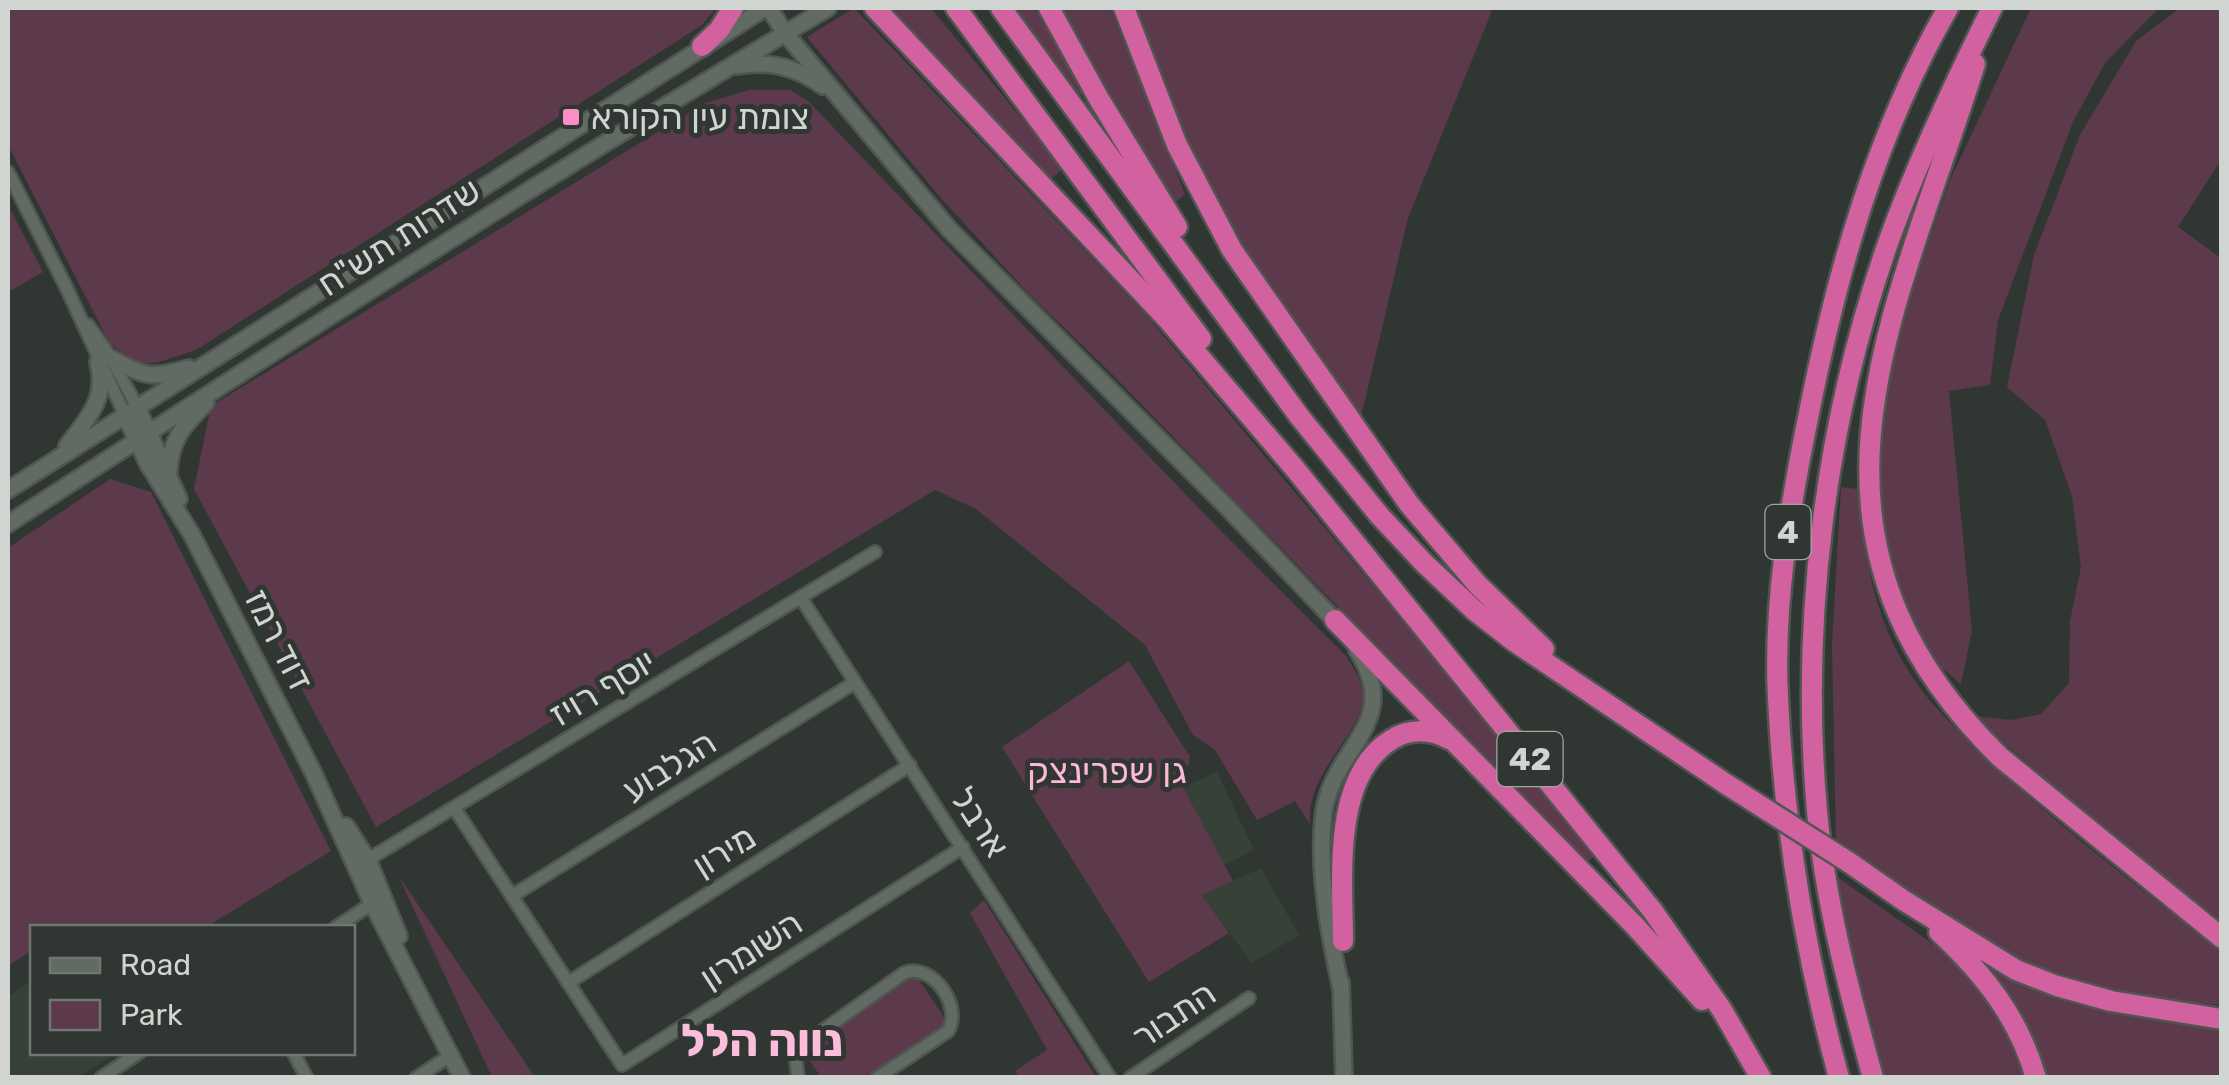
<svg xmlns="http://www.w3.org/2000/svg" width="2229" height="1085" font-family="Rubik,'Noto Sans Hebrew',sans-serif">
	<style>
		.built { fill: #364238 }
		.green { fill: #5c3a4b }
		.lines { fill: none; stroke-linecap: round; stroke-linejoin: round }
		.street-casing { stroke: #4f5651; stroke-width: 16 }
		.secondary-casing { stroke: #4f5651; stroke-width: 20 }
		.highway-casing { stroke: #4f5651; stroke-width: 25 }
		.street { stroke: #626a64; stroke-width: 11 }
		.secondary { stroke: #626a64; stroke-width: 15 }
		.highway { stroke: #d2629f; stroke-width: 20 }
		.highway-bridge-casing { stroke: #4f5651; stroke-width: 25; stroke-linecap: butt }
		.highway-bridge { stroke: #d2629f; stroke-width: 20 }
		.poi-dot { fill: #fa8fc6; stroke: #303732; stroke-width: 4 }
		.labels { text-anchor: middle; stroke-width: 10; stroke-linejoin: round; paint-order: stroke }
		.shield { fill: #303732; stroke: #a0a6a1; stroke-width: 2.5 }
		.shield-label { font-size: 32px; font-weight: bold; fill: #d0d5d1 }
		.poi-label { font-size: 35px; fill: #d0d5d1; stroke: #303732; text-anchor: start }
		.street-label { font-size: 35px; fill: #d0d5d1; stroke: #303732 }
		.park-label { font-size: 35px; fill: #fdb8d9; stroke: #303732 }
		.district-label { font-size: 45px; font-weight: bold; fill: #fbbdda; stroke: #303732 }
	</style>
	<rect width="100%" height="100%" fill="#303732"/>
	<g class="built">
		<path d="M1217,772L1254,850L1224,865L1183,787Z"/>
		<path d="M1261,868L1299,935L1252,963L1202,895Z"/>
		<path d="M32,980V1052L116,1053L78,1077H8V997Z"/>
	</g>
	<g class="green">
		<path d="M8,8H716L702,25L196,350L159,362L139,364L110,344L8,145Z"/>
		<path d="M854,8L1147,316L1412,632L1594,856L1586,863L1112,374L1029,294L940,197L807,37Z"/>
		<path d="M892,8H931L1063,169L1050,180Z"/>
		<path d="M1016,8H1034L1086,94L1076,96Z"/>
		<path d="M1062,8H1110L1185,194L1173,205Z"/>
		<path d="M1135,8H1493L1408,218L1360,421C1301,333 1238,245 1190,150C1168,104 1152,55 1135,8Z"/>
		<path d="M2031,8H2159L2105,63L2073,122L1998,320L1990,385L1949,391L1972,631L1961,684L1932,660L1905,611L1886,542L1877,482L1879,421L1898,328L1951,178Z"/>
		<path d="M2180,8H2221V160L2178,227L2221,258V929L1973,716L2011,720L2041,714L2069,683L2070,621L2081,567L2072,496L2045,420L2007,387L2034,255L2080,135L2136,41Z"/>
		<path d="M749,90H790L808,101L1215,525L1346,656C1353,667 1361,679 1363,692C1367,732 1305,770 1310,824L1295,801L1257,820L1215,750L1193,735L1145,645L976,509L935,490L376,827L194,489L211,406L705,103Z"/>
		<path d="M8,205L43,272L8,292Z"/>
		<path d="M110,479L151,492L331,851L206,927L32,928V950L8,966V548Z"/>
		<path d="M1841,487L1858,489C1864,553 1873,616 1909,672C1928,702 1954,727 1980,752C2055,825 2140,887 2221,952V1005C2174,999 2122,997 2076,983C1987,954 1913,895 1836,844L1832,645Z"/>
		<path d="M1129,661L1190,757L1183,787L1233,881L1202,895L1229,933L1149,982L1002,747Z"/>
		<path d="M1833,874L1946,953L1985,996L2029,1069L2030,1077H1884L1857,981Z"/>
		<path d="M398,875L535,1077H492Z"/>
		<path d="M984,900L1096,1077H1019L1015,1071L1047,1050L970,913Z"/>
		<path d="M1984,963C2067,1012 2132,1013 2221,1030V1077H2045L2031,1035Z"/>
		<path d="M915,974L948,1023L868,1077H821L803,1051Z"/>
	</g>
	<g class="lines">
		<defs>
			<g id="street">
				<path d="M8,172L67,289L125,415"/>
				<path d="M88,325L111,358L137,407"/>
				<path d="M801,598L1110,1078"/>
				<path d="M455,809L622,1065L963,847"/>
				<path d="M364,862L875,552"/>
				<path d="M512,896L854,683"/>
				<path d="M335,928L376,901"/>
				<path d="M568,983L910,765"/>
				<path d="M293,1052L307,1078"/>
				<path d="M101,1078L140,1052"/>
				<path d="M416,1078L451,1055"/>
				<path d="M798,1078L796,1061L801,1046L904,973C933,962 963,1007 948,1031L877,1078"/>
				<path d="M1130,1078L1249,998"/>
			</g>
			<g id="secondary">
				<path d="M769,8L785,33L949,229L1227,507L1341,627"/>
				<path d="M737,66C769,60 796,67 823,86"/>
				<path d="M111,358C146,377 150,379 189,368"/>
				<path d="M137,407L179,499"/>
				<path d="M125,415L148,464L192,535L313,772L372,903L462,1078"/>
				<path d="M67,446C88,418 108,398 98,362"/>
				<path d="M169,472C170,439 184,425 206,403"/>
				<path d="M8,490L765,8"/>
				<path d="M8,524C279,348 550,173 828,8"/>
				<path d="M346,826L368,860L399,936"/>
				<path d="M1341,982L1344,1078"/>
				<path d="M1341,988C1329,934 1318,874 1323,819C1329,747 1405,726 1357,650"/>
			</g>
			<g id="highway">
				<path d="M875,8L1169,321L1296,470L1652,910L1722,1010L1761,1078"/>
				<path d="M956,8L1201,339"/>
				<path d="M1001,8L1299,416L1379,515L1424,563L1474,610L1515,642L1726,784"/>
				<path d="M1049,8L1099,99L1177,227"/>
				<path d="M1124,8L1177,145L1232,250L1409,504L1477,584L1544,649"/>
				<path d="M702,46L719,30L733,8"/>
				<path d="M1975,64C1895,318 1772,532 2000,757L2222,938"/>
				<path d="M1335,620L1635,926L1702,1000"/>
				<path d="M1850,863L1903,900L2016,970L2057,986L2111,1001L2222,1019"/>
				<path d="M1939,932C1984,974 2019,1018 2036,1078"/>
				<path d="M1343,941C1343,881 1331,777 1391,740C1409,728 1431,729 1449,739"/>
				<path d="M1839,1078C1805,953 1784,827 1778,698C1773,602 1790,506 1809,413C1837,272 1876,133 1948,8"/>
				<path d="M1873,1078C1849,990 1825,902 1817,811C1800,622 1825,423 1888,243C1917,162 1954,84 1992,8"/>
			</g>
		</defs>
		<use href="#street" class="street-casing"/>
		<use href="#secondary" class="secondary-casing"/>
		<use href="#highway" class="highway-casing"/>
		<use href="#street" class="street"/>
		<use href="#secondary" class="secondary"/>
		<use href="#highway" class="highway"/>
		<defs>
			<path id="highway-bridge" d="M1726,784L1850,863"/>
		</defs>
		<use href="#highway-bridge" class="highway-bridge-casing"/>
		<use href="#highway-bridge" class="highway-bridge"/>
	</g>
	<rect class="poi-dot" x="561" y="107" width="20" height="20" rx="5"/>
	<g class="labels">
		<g class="shield">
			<rect x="1765.5" y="505" width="45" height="54" rx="8"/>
			<rect x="1497.5" y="732" width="65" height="54" rx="8"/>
		</g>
		<g class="shield-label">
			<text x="1788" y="543">4</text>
			<text x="1530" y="770">42</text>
		</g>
		<g class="poi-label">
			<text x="591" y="129">צומת עין הקורא</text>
		</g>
		<g class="street-label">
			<text transform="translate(399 237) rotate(-33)" y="12">שדרות תש"ח</text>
			<text transform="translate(279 640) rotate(63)" y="12">דוד רמז</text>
			<text transform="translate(602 688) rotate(-31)" y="12">יוסף רויז</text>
			<text transform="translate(669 766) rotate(-32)" y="12">הגלבוע</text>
			<text transform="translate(980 822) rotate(57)" y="12">ארבל</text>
			<text transform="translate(724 851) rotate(-32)" y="12">מירון</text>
			<text transform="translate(751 950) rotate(-33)" y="12">השומרון</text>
			<text transform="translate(1174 1015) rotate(-34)" y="12">התבור</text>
		</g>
		<g class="park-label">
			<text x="1107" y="783">גן שפרינצק</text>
		</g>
		<g class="district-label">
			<text x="762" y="1056">נווה הלל</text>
		</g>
	</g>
	<rect width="2229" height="1085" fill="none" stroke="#d0d5d1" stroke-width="20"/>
	<rect x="30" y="925" width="325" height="130" fill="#303732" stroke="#707672" stroke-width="2.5"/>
	<rect x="50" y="958" width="50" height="15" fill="#626a64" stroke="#707672" stroke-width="2.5"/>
	<text x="120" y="975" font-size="30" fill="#d0d5d1">Road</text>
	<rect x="50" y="1000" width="50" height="30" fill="#5c3a4b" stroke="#707672" stroke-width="2.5"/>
	<text x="120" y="1025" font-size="30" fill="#d0d5d1">Park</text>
</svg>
